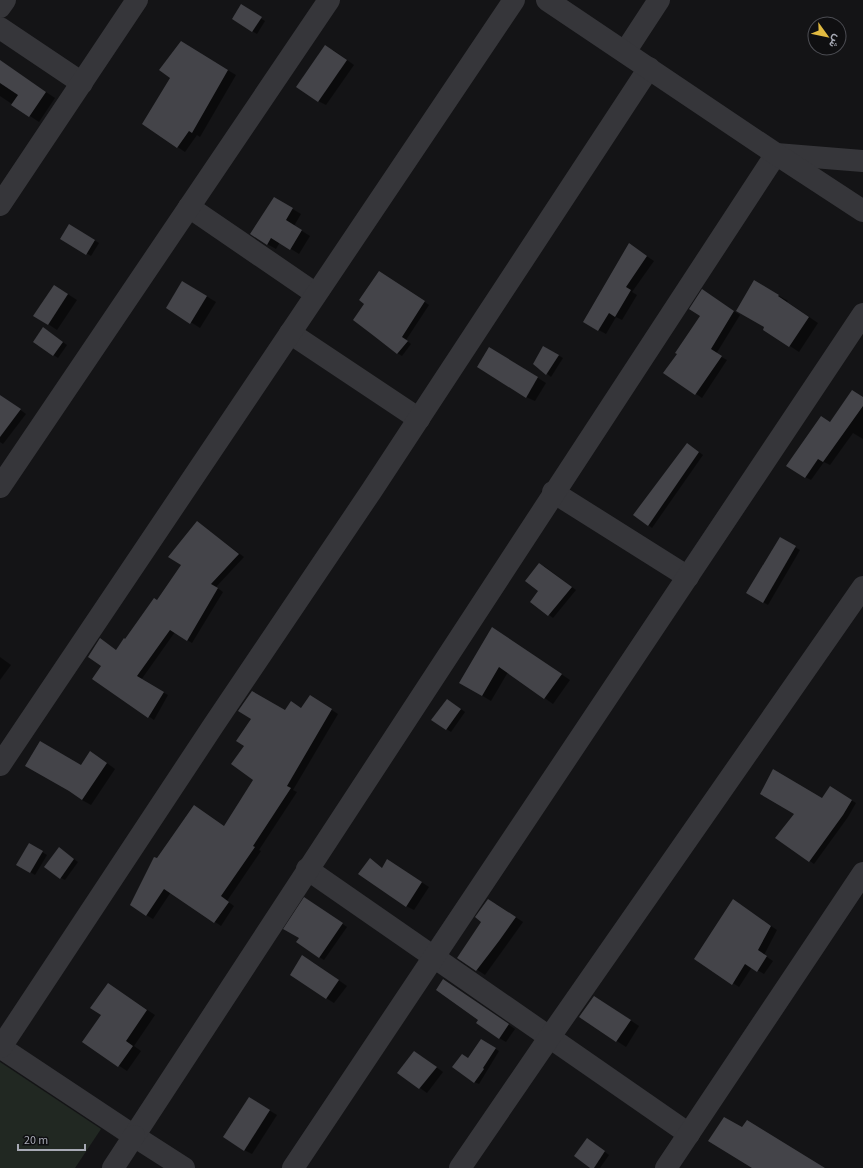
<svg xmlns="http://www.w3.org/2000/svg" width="863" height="1168" font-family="'Source Sans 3',Vazirmatn,sans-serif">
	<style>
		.green { fill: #212822 }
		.shadow { fill: #0007 }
		.building { fill: #444449 }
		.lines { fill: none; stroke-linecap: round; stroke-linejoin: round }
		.minor { stroke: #36363a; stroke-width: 22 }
		.tertiary { stroke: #36363a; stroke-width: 22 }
	</style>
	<rect width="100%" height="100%" fill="#141416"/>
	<path class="green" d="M0,1062L101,1129L75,1168H0Z"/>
	<g class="shadow">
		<path d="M241,6L265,21L257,34L233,19Z"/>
		<path d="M189,47L236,75L200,137L197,135L185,152L143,124Z"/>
		<path d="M333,50L354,65L326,105L318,101Z"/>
		<path d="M0,61L55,98L39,122L0,96Z"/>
		<path d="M274,198L301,214L294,226L310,236L299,254L280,242L276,249L267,244Z"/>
		<path d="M69,225L99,243L91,256L62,239Z"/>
		<path d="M636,249L654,261L632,292L637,295L622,320L616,317L606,334L584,322Z"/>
		<path d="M384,275L429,305L406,340L411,344L402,356L397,353Z"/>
		<path d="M754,281L788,301L787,302L818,323L799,352L764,329L766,327Z"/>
		<path d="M183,282L216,302L200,328L167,307Z"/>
		<path d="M63,291L77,300L57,330L48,324Z"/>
		<path d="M708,294L740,315L716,354L727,360L702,398L665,373L679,354L702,316Z"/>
		<path d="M48,331L67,345L58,358L34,342Z"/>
		<path d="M544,347L563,358L551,377L534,363Z"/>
		<path d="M498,353L546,383L535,401L526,397Z"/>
		<path d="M0,395L26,414L3,444L0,442Z"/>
		<path d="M863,398V439L853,433L830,465L824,462L811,480L805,477L830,423Z"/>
		<path d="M691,446L703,455L652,528L648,525Z"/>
		<path d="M198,523L244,557L216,587L223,592L192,643L175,632L141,680L168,695L154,720L94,679L158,601L182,565Z"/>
		<path d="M780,539L800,550L768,605L748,593Z"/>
		<path d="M544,566L576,590L553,618L532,602L540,590Z"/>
		<path d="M502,634L570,680L553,704L508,672L491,701L461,683Z"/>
		<path d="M0,657L11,665L0,680Z"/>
		<path d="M316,700L338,714L293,790L297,792L259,850L261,851L227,901L234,906L221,926L171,892L153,919L146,915L157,859L225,827L254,780L285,711L291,702L302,709Z"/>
		<path d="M451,702L465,712L451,732L433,720Z"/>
		<path d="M100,758L115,769L91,805L82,800L81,767Z"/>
		<path d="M830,787L856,803L848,817L814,864L777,837L823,799Z"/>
		<path d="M29,844L47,855L35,875L17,864Z"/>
		<path d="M63,851L78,862L65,880L61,878Z"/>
		<path d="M370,860L383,869L395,865L429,887L414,910L406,906Z"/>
		<path d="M309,901L347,927L324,960L319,957L300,938Z"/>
		<path d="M496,904L523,922L485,975L458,957Z"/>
		<path d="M739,904L777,930L764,955L773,961L764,974L752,967L739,987L696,959Z"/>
		<path d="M311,961L347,986L334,1003L326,998Z"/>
		<path d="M444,980L515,1029L506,1042L499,1038L479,1020Z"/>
		<path d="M108,984L155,1015L134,1046L141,1051L127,1071L83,1042L102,1015Z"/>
		<path d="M603,1002L639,1026L626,1047L580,1017Z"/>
		<path d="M481,1040L499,1051L479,1084L474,1082L469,1059Z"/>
		<path d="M421,1056L443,1072L427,1093L399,1073Z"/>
		<path d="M249,1098L277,1115L252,1154L244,1150Z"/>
		<path d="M591,1142L609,1155L600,1168H592Z"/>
	</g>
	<g class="building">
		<path d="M241,4L262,17L252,32L232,19Z"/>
		<path d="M181,41L228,70L192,133L189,131L177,148L142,124L170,78L159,70Z"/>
		<path d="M325,45L347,60L318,102L296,87Z"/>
		<path d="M0,60L46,92L29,117L11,105L18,95L0,83Z"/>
		<path d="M274,197L293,208L286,220L302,230L290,250L271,238L267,245L250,234Z"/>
		<path d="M69,224L95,240L86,255L60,239Z"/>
		<path d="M629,243L647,256L626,287L631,290L615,317L609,313L598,331L583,322Z"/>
		<path d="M379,271L425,301L402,337L408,341L397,354L374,336L353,320L364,304L359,300Z"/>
		<path d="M754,280L779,295L778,296L809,317L789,347L763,330L764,327L736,311Z"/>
		<path d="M182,281L207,296L190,324L166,308Z"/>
		<path d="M54,285L68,294L48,325L33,316Z"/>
		<path d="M702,289L734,311L711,349L722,356L695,395L663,373L677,354L675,353L700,316L689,309Z"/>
		<path d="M43,327L63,342L53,356L33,342Z"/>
		<path d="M543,346L559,355L546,375L533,364Z"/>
		<path d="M489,347L538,377L526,398L477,367Z"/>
		<path d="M852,390L863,397V406L823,462L818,459L805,478L786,466L821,416L830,422Z"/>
		<path d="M0,395L21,409L0,437Z"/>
		<path d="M687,443L699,452L648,526L633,515Z"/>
		<path d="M197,521L239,554L211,584L218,588L187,641L170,630L137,676L164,692L148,718L92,679L101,666L88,657L100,638L116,650L124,638L125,639L154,598L157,600L181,565L168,557Z"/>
		<path d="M780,537L796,546L763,603L746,593Z"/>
		<path d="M539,563L572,587L548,616L530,602L538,591L525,581Z"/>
		<path d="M492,627L562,674L544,699L499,667L482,696L459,683Z"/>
		<path d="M252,691L285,710L291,701L301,708L310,695L332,709L287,786L291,788L253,846L255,847L221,896L229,902L214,923L164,889L146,916L130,905L154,857L157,858L194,805L224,826L253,780L231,764L244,746L236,741L251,719L238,711Z"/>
		<path d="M447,699L461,709L446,730L431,720Z"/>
		<path d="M40,741L81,765L90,751L107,763L82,800L69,791L25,766Z"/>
		<path d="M773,769L822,798L830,786L852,800L843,815L809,862L775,838L794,814L760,794Z"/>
		<path d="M29,843L43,851L30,873L16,865Z"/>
		<path d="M59,847L74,859L60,879L44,867Z"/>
		<path d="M370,858L382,868L387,859L422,882L406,907L358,874Z"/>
		<path d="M304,897L343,923L319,958L296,942L299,938L283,929Z"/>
		<path d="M488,899L516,917L499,941L476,971L457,958L481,922L475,917Z"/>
		<path d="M733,899L771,926L758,950L767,956L757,972L745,964L732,985L694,959Z"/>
		<path d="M302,955L339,980L326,999L290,975Z"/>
		<path d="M443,979L509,1024L499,1039L476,1023L478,1020L436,990Z"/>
		<path d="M108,983L147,1010L126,1041L133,1046L118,1067L82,1042L101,1015L90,1008Z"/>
		<path d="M594,996L631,1020L616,1042L579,1017Z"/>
		<path d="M481,1039L496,1048L483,1068L484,1069L474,1083L452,1067L462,1054L468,1058Z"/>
		<path d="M414,1051L437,1067L419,1089L397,1073Z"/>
		<path d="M249,1097L270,1110L244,1151L223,1137Z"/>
		<path d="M724,1117L742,1127L747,1120L825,1168H752L708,1141Z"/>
		<path d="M587,1138L605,1151L594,1168H590L574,1156Z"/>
	</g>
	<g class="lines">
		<g class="minor">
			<path d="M0,7L5,0"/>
			<path d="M0,28L82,83"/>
			<path d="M625,52L659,0"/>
			<path d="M0,205L137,0"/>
			<path d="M189,207L316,294"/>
			<path d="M290,333L419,419"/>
			<path d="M0,487L329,0"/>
			<path d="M553,492L688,577"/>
			<path d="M0,765L514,0"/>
			<path d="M307,869L689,1134"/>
			<path d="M0,1047L134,1136L184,1168"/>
			<path d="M1,1047L213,726L372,490L649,68"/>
			<path d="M134,1136C346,808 561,481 776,154L863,161"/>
			<path d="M293,1168L863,314"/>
			<path d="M460,1168L549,1038L863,587"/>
			<path d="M666,1168L863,873"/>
		</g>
		<g class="tertiary">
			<path d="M547,0L776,154L863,211"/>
			<path d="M113,1168L134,1136"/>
		</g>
	</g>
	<g transform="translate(827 36) rotate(123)"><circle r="19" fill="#0f0f11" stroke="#4c4d53"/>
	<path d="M0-3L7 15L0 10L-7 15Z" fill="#e1ba41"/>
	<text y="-6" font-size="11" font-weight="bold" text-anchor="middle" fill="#a7aab5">ش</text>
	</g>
	<path d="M18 1144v6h67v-6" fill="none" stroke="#a7aab5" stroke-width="2"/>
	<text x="24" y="1144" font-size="12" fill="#a7aab5" stroke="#0f0f11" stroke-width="3" paint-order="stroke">20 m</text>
</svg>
